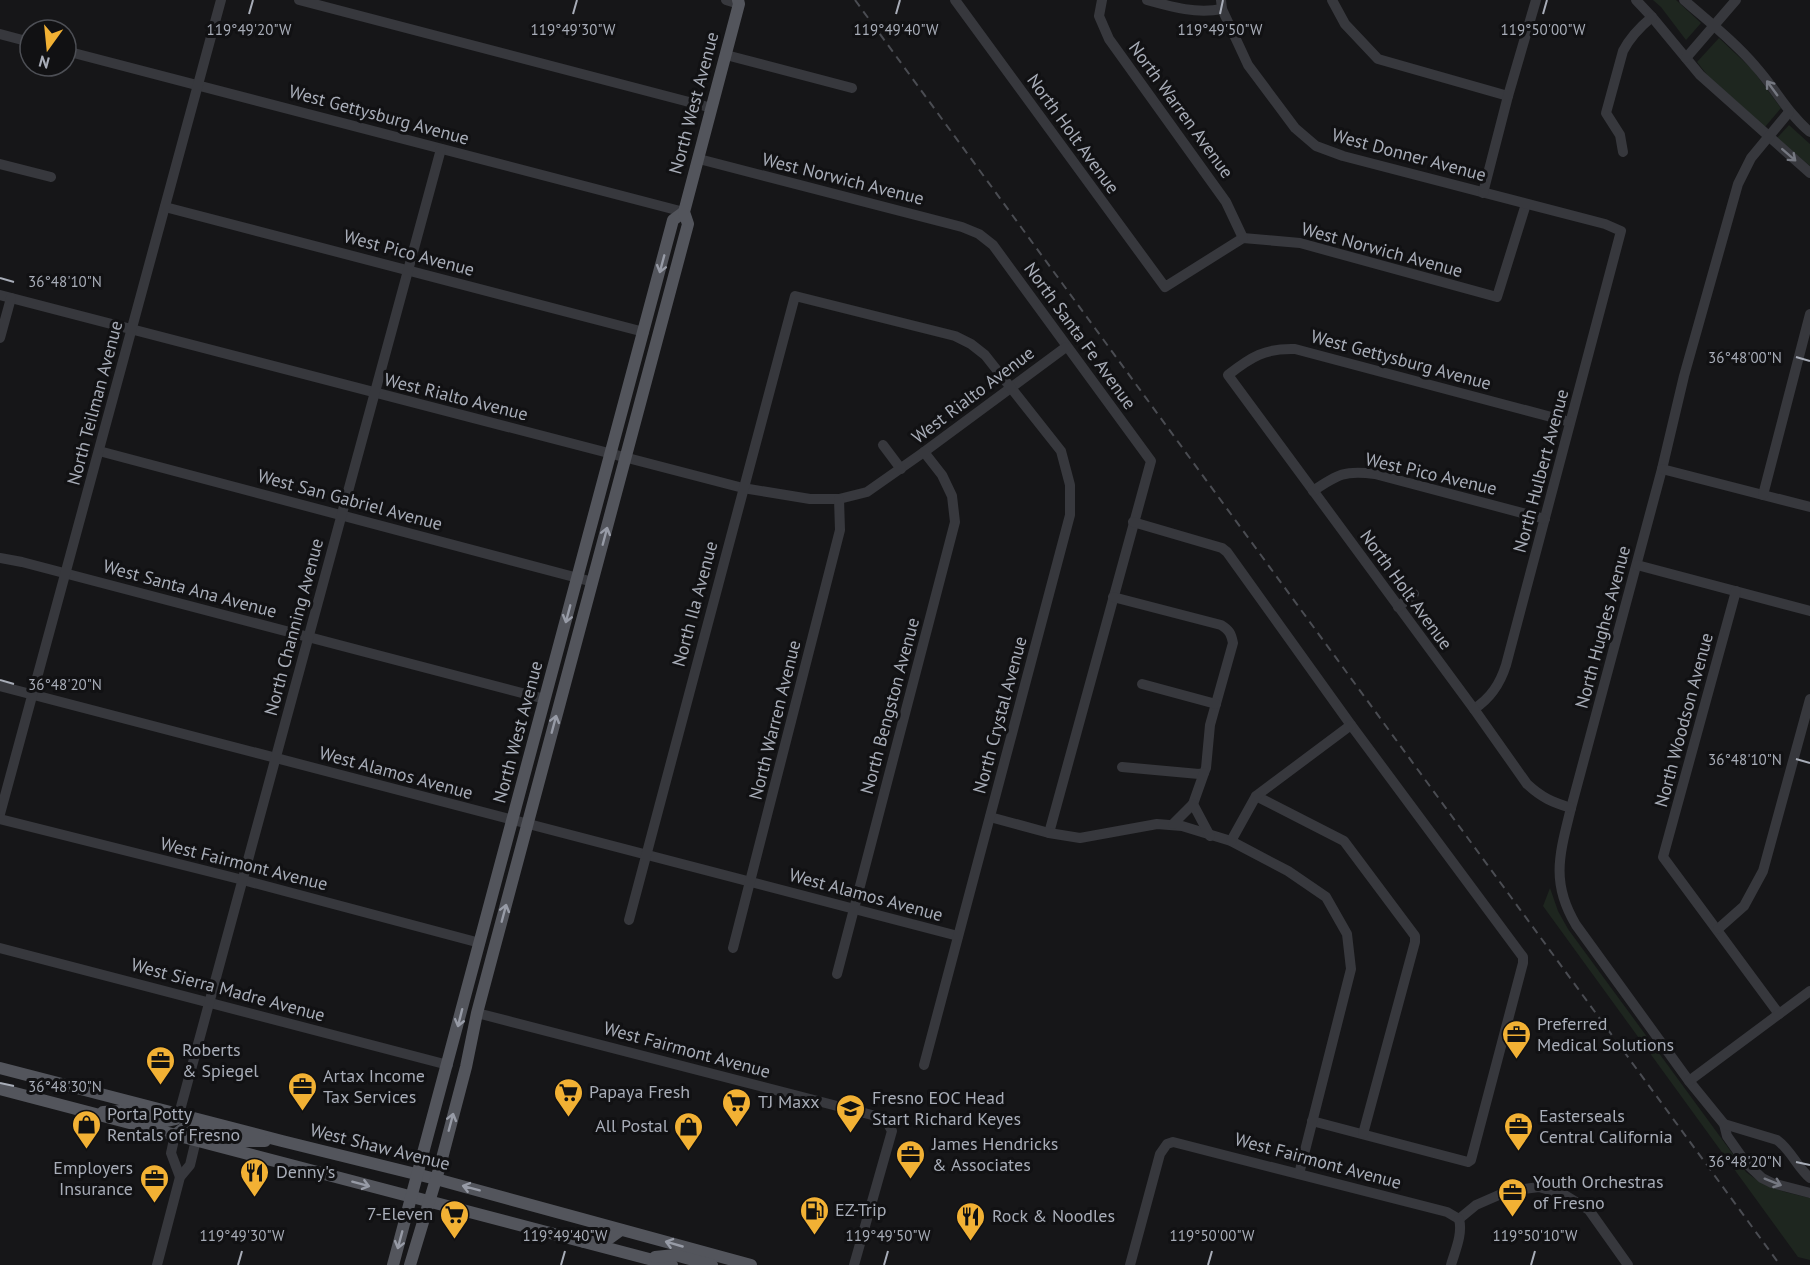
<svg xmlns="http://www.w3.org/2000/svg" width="1810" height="1265" font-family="'PT Sans',sans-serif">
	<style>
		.green { fill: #1e261f }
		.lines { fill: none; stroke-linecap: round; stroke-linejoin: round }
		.minor { stroke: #37383d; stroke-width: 10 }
		.major { stroke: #53555c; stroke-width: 12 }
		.rail { stroke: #4a4c52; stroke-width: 2; stroke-dasharray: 8 6; stroke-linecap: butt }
		.oneway { stroke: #757881 }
		.oneway2 { stroke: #979ba6 }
		.ticks { fill: none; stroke: #a8adb8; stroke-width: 2 }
		.labels { text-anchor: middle; stroke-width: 6; stroke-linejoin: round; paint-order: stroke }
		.street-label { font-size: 18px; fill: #a8adb8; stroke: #111113 }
		.poi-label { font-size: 18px; fill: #a8adb8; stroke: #111113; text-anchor: start }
		.ticks-label { font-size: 15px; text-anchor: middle; fill: #a8adb8; stroke: #111113; stroke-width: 6; stroke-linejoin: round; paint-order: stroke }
	</style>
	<rect width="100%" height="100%" fill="#161618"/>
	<g class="green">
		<path d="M1653,0H1676L1701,23L1686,40L1661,7Z"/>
		<path d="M1719,38L1752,69L1781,108L1765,127L1708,76L1697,62Z"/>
		<path d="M1789,125L1810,144V166L1777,138Z"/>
		<path d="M1550,888L1558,911L1568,929L1746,1172C1767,1189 1785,1192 1810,1198V1260L1798,1257L1543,906Z"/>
	</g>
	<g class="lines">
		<g class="minor">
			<path d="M299,0L712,108"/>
			<path d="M726,0L739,4"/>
			<path d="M955,0L1165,287L1243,238L1300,243L1497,297L1526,204"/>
			<path d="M1102,0L1099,16L1109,39L1226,202L1243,238"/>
			<path d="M1147,0C1172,7 1196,14 1222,9"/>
			<path d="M1221,0L1222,9L1248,65L1295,128L1316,146L1343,156L1605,224L1621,231L1506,665C1500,684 1491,698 1474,709"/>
			<path d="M1332,0L1345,24L1378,59L1508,96"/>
			<path d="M1636,0L1652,17L1700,75L1810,173"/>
			<path d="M1684,0C1709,22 1735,42 1756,67C1775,88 1788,114 1810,132"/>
			<path d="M0,34L30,42"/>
			<path d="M66,51L684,212"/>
			<path d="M726,55L852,88"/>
			<path d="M1686,58L1736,0"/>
			<path d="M1789,112L1751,158L1738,184L1684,376L1662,469L1571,808C1560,853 1550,882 1576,925L1689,1081L1724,1124L1727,1136L1746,1163L1762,1178L1772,1183L1810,1193"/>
			<path d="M1623,152L1620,135L1606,113L1623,51C1630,37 1640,27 1652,17"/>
			<path d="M699,159L962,227L979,234L993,245L1151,461L1049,833"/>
			<path d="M0,164L51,177"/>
			<path d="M1483,193L1508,96L1536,0"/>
			<path d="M165,207L644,332"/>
			<path d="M0,295L743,488L810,499H839L867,492L924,452L1066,347"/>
			<path d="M0,338L11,298"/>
			<path d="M1570,422L1295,349C1265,348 1251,357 1228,375L1474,709L1527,784C1542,798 1552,802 1571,808"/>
			<path d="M883,445L901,469"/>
			<path d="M99,451L593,582"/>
			<path d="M1662,469L1810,507"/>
			<path d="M1313,491C1338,474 1345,470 1375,474L1545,519"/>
			<path d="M1763,495L1810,314"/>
			<path d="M1133,522L1222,548L1227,552L1351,725L1523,957V963L1471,1160L1468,1162L1312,1121"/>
			<path d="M0,558L22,562L545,699"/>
			<path d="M1637,565L1810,611"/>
			<path d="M1736,591L1663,857L1779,1014"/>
			<path d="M1113,597L1221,625C1229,630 1231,633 1233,643L1210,725L1206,768L1204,773L1199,774L1122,767"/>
			<path d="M1398,607L1414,594"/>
			<path d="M1142,684L1216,704"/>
			<path d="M0,686L958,936"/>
			<path d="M1256,796L1344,841L1415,936V942L1363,1134"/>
			<path d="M1193,804L1204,773"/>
			<path d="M0,814L221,0"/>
			<path d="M990,817L1049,833L1080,838L1157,824L1182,826L1231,841L1288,871L1326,897L1347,934L1351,969L1299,1174"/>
			<path d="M0,819L243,880L480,943"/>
			<path d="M1173,824L1193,804L1210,836"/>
			<path d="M1231,841L1256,796L1351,725"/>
			<path d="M629,920L795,296L955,336L971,344L985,355L1061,451L1070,485V515L924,1065"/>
			<path d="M1718,929L1744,906L1763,871L1810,699"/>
			<path d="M0,948L448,1065"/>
			<path d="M733,948L840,530L839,499"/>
			<path d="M837,974L955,522L952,496L942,475L924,452"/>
			<path d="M477,1013L872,1115L887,1122L892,1131L854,1265"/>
			<path d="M1689,1081L1810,991"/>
			<path d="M179,1114L441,149"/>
			<path d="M1724,1124L1777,1140C1791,1150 1797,1167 1810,1178"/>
			<path d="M175,1135L171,1153L180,1177"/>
			<path d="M1459,1219L1476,1205L1508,1191L1539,1187L1563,1194L1589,1210L1628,1265"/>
			<path d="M157,1265L180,1177L190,1165L196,1140"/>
			<path d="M1130,1265L1160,1154L1167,1144L1173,1142L1447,1212L1459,1219"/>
			<path d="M1451,1265C1455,1251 1463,1234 1459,1219"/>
		</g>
		<g class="major">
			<path d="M0,1068L282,1141L436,1179L751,1265"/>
			<path d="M0,1089L672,1265"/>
			<path d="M103,1112L121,1111L167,1121L176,1119L179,1114"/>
			<path d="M175,1135L184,1128H189L239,1141H265"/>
			<path d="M584,1242C591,1234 600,1236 610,1238L621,1230"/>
			<path d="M655,1257L675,1255L712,1265"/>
			<path d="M393,1265L673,220L684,212"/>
			<path d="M410,1265L440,1166L466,1067L477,1013L493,953L688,224L684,212L739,4L738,0"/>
		</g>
		<path class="rail" d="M855,0L1780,1265"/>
	</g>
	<defs><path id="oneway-shaft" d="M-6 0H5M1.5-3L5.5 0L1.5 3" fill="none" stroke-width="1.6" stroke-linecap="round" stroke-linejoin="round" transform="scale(1.5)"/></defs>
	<g class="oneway">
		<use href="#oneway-shaft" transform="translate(1772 88) rotate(-126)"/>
		<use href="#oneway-shaft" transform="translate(1789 155) rotate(41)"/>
		<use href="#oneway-shaft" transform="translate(1773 1182) rotate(22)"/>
	</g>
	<g class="oneway2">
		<use href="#oneway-shaft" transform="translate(662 264) rotate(105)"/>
		<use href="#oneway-shaft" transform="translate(605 536) rotate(-75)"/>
		<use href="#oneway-shaft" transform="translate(568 614) rotate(105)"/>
		<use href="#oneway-shaft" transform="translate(554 724) rotate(-75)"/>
		<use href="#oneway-shaft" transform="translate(504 913) rotate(-75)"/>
		<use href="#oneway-shaft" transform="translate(460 1018) rotate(104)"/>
		<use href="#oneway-shaft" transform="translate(451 1122) rotate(-75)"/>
		<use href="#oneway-shaft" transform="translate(361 1184) rotate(15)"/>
		<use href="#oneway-shaft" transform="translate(471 1188) rotate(-165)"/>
		<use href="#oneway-shaft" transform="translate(400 1240) rotate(105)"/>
		<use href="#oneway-shaft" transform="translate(674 1244) rotate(-164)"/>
	</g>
	<path class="ticks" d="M249,14L253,0M573,14L577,0M896,14L900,0M1220,14L1223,0M1543,14L1547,0M0,278L14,282M1796,357L1810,361M0,680L14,684M1796,759L1810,763M0,1083L14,1086M1796,1162L1810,1165M238,1265L242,1251M561,1265L565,1251M884,1265L888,1251M1208,1265L1212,1251M1531,1265L1535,1251"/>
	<defs>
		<symbol id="office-pin" viewBox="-11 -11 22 30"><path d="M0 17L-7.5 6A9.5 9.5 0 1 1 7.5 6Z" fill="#f2b134" stroke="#111113"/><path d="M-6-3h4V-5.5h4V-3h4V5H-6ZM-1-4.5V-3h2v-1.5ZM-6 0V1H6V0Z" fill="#111"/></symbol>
		<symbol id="supermarket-pin" viewBox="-11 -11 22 30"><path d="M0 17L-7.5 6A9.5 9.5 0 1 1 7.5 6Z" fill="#f2b134" stroke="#111113"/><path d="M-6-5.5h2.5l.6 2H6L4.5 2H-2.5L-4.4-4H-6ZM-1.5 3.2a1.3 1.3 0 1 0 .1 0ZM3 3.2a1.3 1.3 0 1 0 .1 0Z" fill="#111"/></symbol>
		<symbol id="school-pin" viewBox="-11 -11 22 30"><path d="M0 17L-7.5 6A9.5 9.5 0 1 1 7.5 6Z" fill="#f2b134" stroke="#111113"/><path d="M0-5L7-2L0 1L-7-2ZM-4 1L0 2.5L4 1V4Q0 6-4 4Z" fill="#111"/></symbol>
		<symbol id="shop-pin" viewBox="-11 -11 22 30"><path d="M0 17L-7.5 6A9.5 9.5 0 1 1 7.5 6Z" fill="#f2b134" stroke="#111113"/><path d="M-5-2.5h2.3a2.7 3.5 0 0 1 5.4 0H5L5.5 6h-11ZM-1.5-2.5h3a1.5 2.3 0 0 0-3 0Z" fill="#111"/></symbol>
		<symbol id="restaurant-pin" viewBox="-11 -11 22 30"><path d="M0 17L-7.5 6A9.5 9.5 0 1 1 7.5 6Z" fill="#f2b134" stroke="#111113"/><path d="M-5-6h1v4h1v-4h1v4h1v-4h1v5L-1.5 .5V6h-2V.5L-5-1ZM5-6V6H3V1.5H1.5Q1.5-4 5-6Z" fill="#111"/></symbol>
		<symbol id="fuel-pin" viewBox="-11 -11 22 30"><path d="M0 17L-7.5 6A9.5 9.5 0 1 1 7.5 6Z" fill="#f2b134" stroke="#111113"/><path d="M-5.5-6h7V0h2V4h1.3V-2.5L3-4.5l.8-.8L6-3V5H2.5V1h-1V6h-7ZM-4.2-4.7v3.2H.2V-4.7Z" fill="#111"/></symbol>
	</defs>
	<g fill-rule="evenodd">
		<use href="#office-pin" x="1500" y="1018" width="33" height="45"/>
		<use href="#office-pin" x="144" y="1044" width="33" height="45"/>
		<use href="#office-pin" x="286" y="1070" width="33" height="45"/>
		<use href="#supermarket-pin" x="552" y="1076" width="33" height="45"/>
		<use href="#supermarket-pin" x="720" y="1086" width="33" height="45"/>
		<use href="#school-pin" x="834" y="1092" width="33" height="45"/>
		<use href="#shop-pin" x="70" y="1108" width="33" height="45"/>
		<use href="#shop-pin" x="672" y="1110" width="33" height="45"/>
		<use href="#office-pin" x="1502" y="1110" width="33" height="45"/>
		<use href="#office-pin" x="894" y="1138" width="33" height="45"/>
		<use href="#restaurant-pin" x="238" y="1156" width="33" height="45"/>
		<use href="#office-pin" x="138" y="1162" width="33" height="45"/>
		<use href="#office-pin" x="1496" y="1176" width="33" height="45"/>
		<use href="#fuel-pin" x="798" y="1194" width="33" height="45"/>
		<use href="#supermarket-pin" x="438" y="1198" width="33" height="45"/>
		<use href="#restaurant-pin" x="954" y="1200" width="33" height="45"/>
	</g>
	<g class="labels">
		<g class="street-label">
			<text transform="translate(694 103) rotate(-75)" y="6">North West Avenue</text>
			<text transform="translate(1181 110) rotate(54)" y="6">North Warren Avenue</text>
			<text transform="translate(379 115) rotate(15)" y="6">West Gettysburg Avenue</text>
			<text transform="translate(1073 134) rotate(54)" y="6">North Holt Avenue</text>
			<text transform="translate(1409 155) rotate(15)" y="6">West Donner Avenue</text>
			<text transform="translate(843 179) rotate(14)" y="6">West Norwich Avenue</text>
			<text transform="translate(1382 250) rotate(15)" y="6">West Norwich Avenue</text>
			<text transform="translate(409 253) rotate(15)" y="6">West Pico Avenue</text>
			<text transform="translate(1080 336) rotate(54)" y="6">North Santa Fe Avenue</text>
			<text transform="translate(1401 360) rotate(15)" y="6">West Gettysburg Avenue</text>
			<text transform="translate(973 395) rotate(-37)" y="6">West Rialto Avenue</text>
			<text transform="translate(456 397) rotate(14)" y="6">West Rialto Avenue</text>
			<text transform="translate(95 403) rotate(-75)" y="6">North Teilman Avenue</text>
			<text transform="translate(1541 471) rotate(-75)" y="6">North Hulbert Avenue</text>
			<text transform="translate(1431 474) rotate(13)" y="6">West Pico Avenue</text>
			<text transform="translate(350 500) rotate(15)" y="6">West San Gabriel Avenue</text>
			<text transform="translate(190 589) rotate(15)" y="6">West Santa Ana Avenue</text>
			<text transform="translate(1406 590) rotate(54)" y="6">North Holt Avenue</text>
			<text transform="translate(695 604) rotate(-75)" y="6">North Ila Avenue</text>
			<text transform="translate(294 627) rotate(-75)" y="6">North Channing Avenue</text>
			<text transform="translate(1603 627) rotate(-75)" y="6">North Hughes Avenue</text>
			<text transform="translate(890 706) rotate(-75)" y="6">North Bengston Avenue</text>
			<text transform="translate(1000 715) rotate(-75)" y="6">North Crystal Avenue</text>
			<text transform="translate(775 720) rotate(-76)" y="6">North Warren Avenue</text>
			<text transform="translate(1684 720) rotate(-75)" y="6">North Woodson Avenue</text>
			<text transform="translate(518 732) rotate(-75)" y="6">North West Avenue</text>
			<text transform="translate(396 773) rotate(15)" y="6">West Alamos Avenue</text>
			<text transform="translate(244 864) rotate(14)" y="6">West Fairmont Avenue</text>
			<text transform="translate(866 895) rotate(15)" y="6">West Alamos Avenue</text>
			<text transform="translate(228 990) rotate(15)" y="6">West Sierra Madre Avenue</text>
			<text transform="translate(687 1050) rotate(15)" y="6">West Fairmont Avenue</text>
			<text transform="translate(380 1147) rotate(14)" y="6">West Shaw Avenue</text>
			<text transform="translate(1318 1161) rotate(15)" y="6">West Fairmont Avenue</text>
		</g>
		<g class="poi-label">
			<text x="1537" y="1030">Preferred<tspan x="1537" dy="21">Medical Solutions</tspan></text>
			<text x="182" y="1056">Roberts<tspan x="182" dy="21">&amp; Spiegel</tspan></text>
			<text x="323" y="1082">Artax Income<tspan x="323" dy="21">Tax Services</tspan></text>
			<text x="589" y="1098">Papaya Fresh</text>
			<text x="872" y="1104">Fresno EOC Head<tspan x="872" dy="21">Start Richard Keyes</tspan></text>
			<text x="758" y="1108">TJ Maxx</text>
			<text x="107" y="1120">Porta Potty<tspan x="107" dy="21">Rentals of Fresno</tspan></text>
			<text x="1539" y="1122">Easterseals<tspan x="1539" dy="21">Central California</tspan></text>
			<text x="668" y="1132" text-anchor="end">All Postal</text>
			<text x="932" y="1150">James Hendricks<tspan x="932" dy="21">&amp; Associates</tspan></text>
			<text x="133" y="1174" text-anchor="end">Employers<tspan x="133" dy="21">Insurance</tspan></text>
			<text x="276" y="1178">Denny's</text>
			<text x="1533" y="1188">Youth Orchestras<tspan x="1533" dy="21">of Fresno</tspan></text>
			<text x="835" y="1216">EZ-Trip</text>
			<text x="433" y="1220" text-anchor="end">7-Eleven</text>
			<text x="992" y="1222">Rock &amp; Noodles</text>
		</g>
	</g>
	<g class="ticks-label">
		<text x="249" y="35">119°49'20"W</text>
		<text x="573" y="35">119°49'30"W</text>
		<text x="896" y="35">119°49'40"W</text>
		<text x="1220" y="35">119°49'50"W</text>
		<text x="1543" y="35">119°50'00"W</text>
		<text x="65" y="287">36°48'10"N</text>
		<text x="1745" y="363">36°48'00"N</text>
		<text x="65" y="690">36°48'20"N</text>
		<text x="1745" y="765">36°48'10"N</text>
		<text x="65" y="1092">36°48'30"N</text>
		<text x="1745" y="1167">36°48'20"N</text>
		<text x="242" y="1241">119°49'30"W</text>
		<text x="565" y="1241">119°49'40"W</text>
		<text x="888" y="1241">119°49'50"W</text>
		<text x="1212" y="1241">119°50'00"W</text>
		<text x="1535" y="1241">119°50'10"W</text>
	</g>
	<g transform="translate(48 48) rotate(195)"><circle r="28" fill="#111113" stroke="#4d4f55" stroke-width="1.5"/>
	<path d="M0-4.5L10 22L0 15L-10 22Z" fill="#f2b134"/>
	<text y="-9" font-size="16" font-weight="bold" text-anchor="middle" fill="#a8adb8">N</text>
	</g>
</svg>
